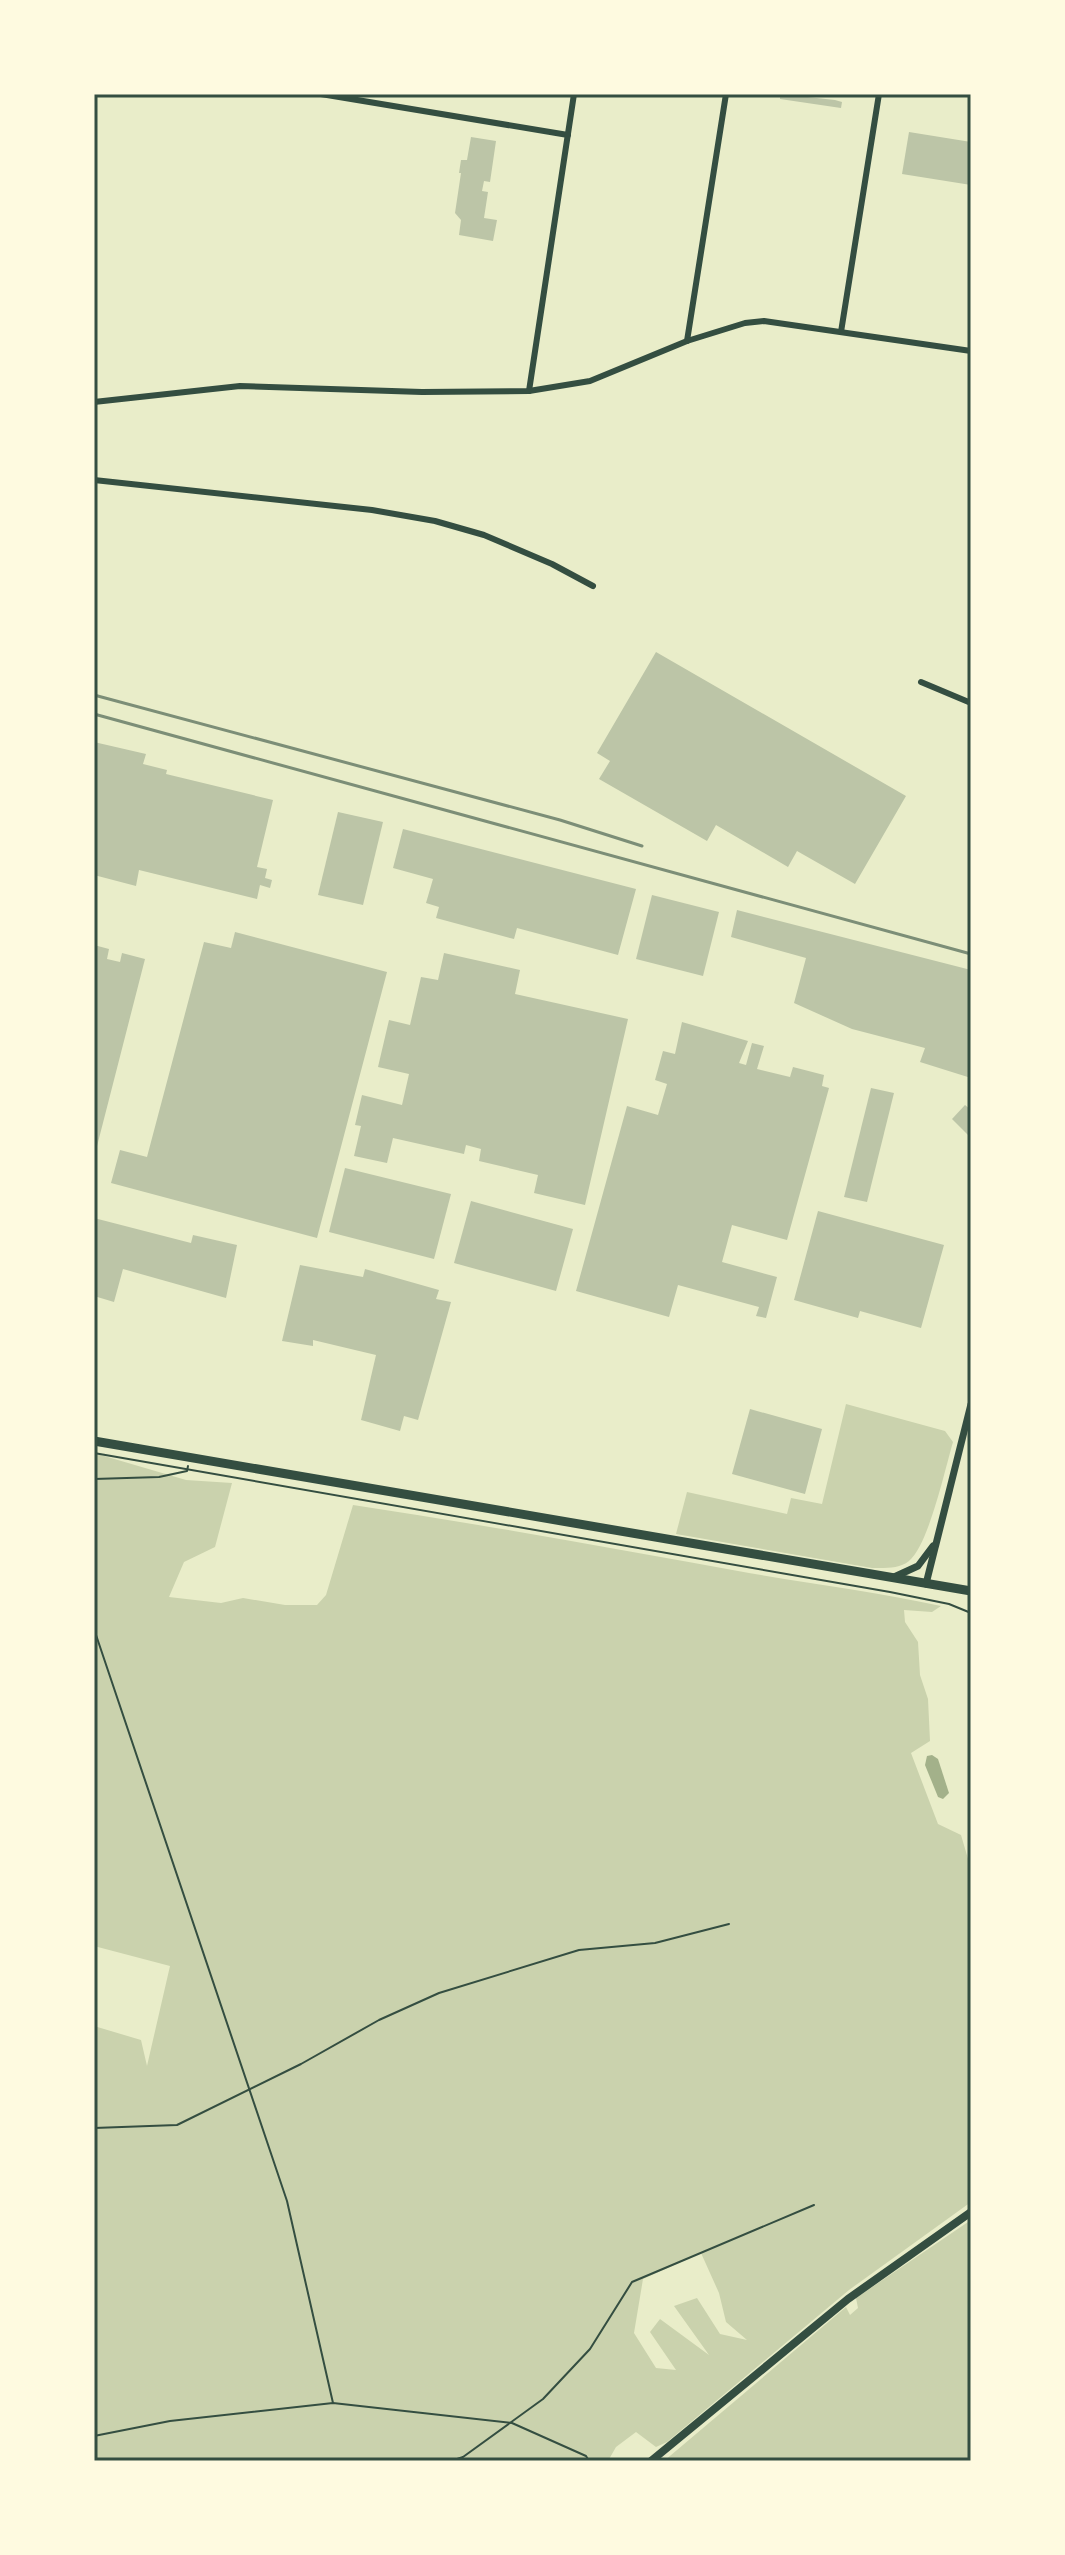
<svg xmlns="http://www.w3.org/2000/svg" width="1065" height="2555" font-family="'Source Sans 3',sans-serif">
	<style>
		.green { fill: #cad2ad; fill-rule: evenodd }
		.water { fill: #a3b18a }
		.building { fill: #bcc5a7 }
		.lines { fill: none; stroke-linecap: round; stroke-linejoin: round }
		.path { stroke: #344e41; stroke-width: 2 }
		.minor { stroke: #344e41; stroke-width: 6 }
		.tertiary { stroke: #344e41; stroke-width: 7 }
		.secondary { stroke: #344e41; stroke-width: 8 }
		.primary { stroke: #344e41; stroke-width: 9 }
		.rail { stroke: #7c8e77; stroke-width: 3 }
		.neatline { fill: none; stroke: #344e41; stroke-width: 3 }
	</style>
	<rect width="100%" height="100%" fill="#e9edc9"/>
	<g class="green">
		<path d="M846,1404L945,1431L953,1442C945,1469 929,1544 909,1561C899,1569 885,1568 872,1568L676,1534L687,1492L787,1514L791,1498L822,1504Z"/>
		<path d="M94,1453L186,1480L232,1483L215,1547L184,1562L169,1597L221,1603L243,1598L285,1605H317L326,1595L353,1505C486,1525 617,1549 749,1573C813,1584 878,1592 941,1606L932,1612L904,1610L905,1622L918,1642L920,1675L928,1699L930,1741L911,1753L938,1824L961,1835L971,1869V2202L849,2290L667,2442L656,2447L636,2432L616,2447L608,2461H94V2283L97,2267L94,2266V2026L141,2040L147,2066L170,1966L94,1946ZM701,2253L719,2293L726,2322L747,2340L720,2334L697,2298L674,2306L709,2355L660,2319L650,2332L676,2370L656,2368L634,2333L643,2279Z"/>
		<path d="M971,2220V2461H664L846,2307L850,2315L858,2308L856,2298Z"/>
	</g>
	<path class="water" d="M932,1755L938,1759L949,1793L943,1799L938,1797L925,1765L927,1756Z"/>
	<g class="building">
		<path d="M780,94L835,100L842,102L841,108L780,99Z"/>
		<path d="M909,132L971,142V185L902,174Z"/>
		<path d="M471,137L496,141L490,182L484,181L482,191L488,192L484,218L497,220L493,241L459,235L461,220L455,213L461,173H459L461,160H467Z"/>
		<path d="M656,652L906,796L855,884L797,851L788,867L716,825L707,841L599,779L610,761L597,753Z"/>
		<path d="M94,742L146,754L143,764L167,770L166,774L273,800L257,867L267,869L265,878L272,880L270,888L260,885L257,899L139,870L136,886L94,875Z"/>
		<path d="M338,812L383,822L363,905L318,895Z"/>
		<path d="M403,829L636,889L618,955L517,928L514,939L436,918L439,907L426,903L433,879L393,868Z"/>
		<path d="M652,895L719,912L703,976L636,959Z"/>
		<path d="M737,910L971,970V1078L920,1062L925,1048L852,1029L794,1003L806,958L731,937Z"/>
		<path d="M235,932L387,972L317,1238L111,1183L120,1150L147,1157L204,942L231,948Z"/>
		<path d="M94,945L109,949L107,959L120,962L122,953L145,959L95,1154Z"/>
		<path d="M444,953L520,970L515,994L628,1019L585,1205L534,1193L538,1175L479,1161L481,1149L466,1145L464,1154L393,1138L387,1163L354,1156L361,1126L355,1125L362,1095L402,1105L409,1074L378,1067L389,1020L410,1025L421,977L438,980Z"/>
		<path d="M682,1022L748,1041L739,1063L746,1065L752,1043L764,1046L757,1069L790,1077L793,1067L824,1075L822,1086L829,1088L787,1240L732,1225L722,1262L777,1277L766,1318L756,1316L759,1307L678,1285L669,1317L576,1291L627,1106L658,1115L667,1084L655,1080L663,1051L675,1054Z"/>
		<path d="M871,1088L894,1093L867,1202L844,1197Z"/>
		<path d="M965,1105L971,1110V1138L952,1119Z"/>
		<path d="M345,1168L451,1194L434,1259L329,1232Z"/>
		<path d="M471,1201L573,1229L556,1291L454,1263Z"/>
		<path d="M818,1211L944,1245L921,1328L860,1311L858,1318L794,1300Z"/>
		<path d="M94,1218L191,1243L193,1235L237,1245L226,1298L123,1269L114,1302L94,1296Z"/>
		<path d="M300,1265L363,1277L365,1269L439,1290L436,1299L451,1302L418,1420L404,1416L400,1431L361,1420L376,1355L313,1340V1346L282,1341Z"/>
		<path d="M750,1409L822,1429L805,1494L732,1474Z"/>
	</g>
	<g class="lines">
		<g class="path">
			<path d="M94,1453L890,1592L949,1604L971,1613"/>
			<path d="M94,1479L159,1477L187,1471L188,1466"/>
			<path d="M94,1629L287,2201L333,2403"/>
			<path d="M94,2128L177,2125L301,2064L379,2020L439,1993L579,1950L655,1943L729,1924"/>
			<path d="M94,2436L170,2421L333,2403L512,2423L586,2456L589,2461"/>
			<path d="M451,2461L463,2457L543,2399L590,2349L632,2282L814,2205"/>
		</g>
		<g class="minor">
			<path d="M321,94L568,135"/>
			<path d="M841,332L879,94"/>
			<path d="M687,341L726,94"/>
			<path d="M529,391L574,94"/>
			<path d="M94,402L240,386L422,392L529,391L590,381L687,341L745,323L764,321L971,351"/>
			<path d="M94,480L372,510L435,521L484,535L552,564L593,586"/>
			<path d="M921,682L971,703"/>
		</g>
		<g class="tertiary">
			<path d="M894,1577L918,1566L933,1546"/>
			<path d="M926,1584L971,1404"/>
		</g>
		<path class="secondary" d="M651,2461L848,2299L971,2212"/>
		<path class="primary" d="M94,1441L971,1591"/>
		<g class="rail">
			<path d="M94,695L560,820L642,846"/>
			<path d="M94,714L971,954"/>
		</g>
	</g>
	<rect width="1065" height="2555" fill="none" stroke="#fefae0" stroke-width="192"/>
	<rect x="96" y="96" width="873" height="2363" class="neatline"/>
</svg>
